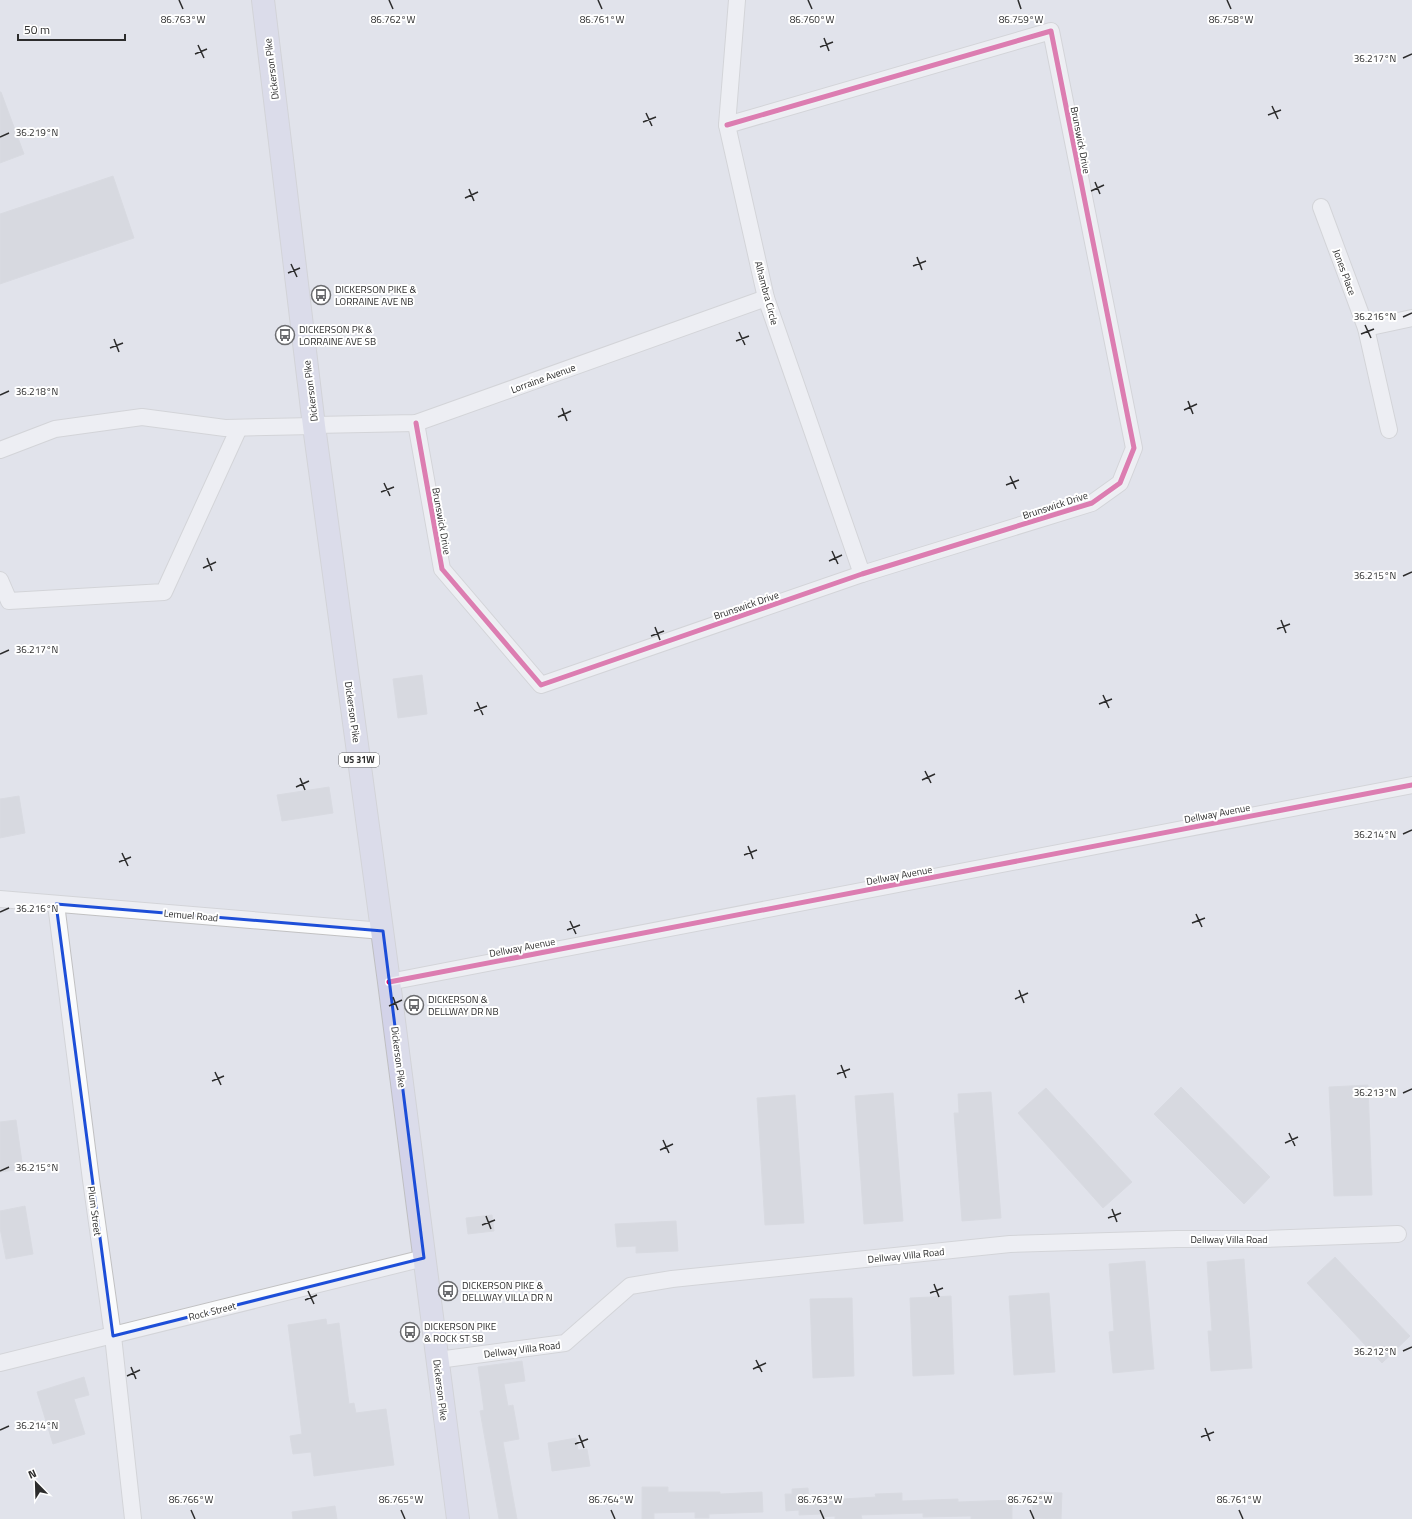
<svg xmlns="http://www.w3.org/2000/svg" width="1412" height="1519" font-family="'Titillium Web',sans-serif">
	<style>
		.building { fill: #cbcdd2; stroke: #cdcfd6 }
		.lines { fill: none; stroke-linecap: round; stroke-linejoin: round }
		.street-casing { stroke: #c1c1c2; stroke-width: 18 }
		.primary-casing { stroke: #bfbfc1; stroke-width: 24 }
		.street { stroke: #fafbfc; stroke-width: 16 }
		.primary { stroke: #d3d3e9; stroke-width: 22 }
		.cycleway-casing { stroke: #fff; stroke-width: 8 }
		.cycleway { stroke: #d6006c; stroke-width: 5 }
		.marked { fill: none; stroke: #1d4ed8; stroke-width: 3; stroke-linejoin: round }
		.ticks { fill: none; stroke: #2c2c2c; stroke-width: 1.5 }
		.labels { text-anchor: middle; stroke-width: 4; stroke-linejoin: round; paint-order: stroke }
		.shield { fill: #fff; stroke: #6b6b6b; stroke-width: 1 }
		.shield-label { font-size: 9px; font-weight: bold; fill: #2c2c2c }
		.street-label { font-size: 10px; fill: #2c2c2c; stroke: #fff }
		.poi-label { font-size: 10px; fill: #2c2c2c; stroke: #fff; text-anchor: start }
		.ticks-label { font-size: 10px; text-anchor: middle; fill: #2c2c2c; stroke: #fff; stroke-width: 4; stroke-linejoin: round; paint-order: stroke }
	</style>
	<rect width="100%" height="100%" fill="#e1e3eb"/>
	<g class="building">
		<path d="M0,92H1L24,154L0,163Z"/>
		<path d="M113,176L134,238L0,284V214Z"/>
		<path d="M422,675L427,714L398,718L393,679Z"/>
		<path d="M329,787L333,813L282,821L277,795Z"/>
		<path d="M19,796L25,833L0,838V799Z"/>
		<path d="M1368,1085L1372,1195L1334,1196L1329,1087Z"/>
		<path d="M1181,1087L1270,1177L1244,1204L1154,1114Z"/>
		<path d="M1046,1088L1132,1182L1103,1208L1018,1113Z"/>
		<path d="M991,1092L1001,1218L962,1221L954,1113H959L958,1094Z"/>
		<path d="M893,1093L903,1221L864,1224L855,1096Z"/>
		<path d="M795,1095L804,1223L765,1225L757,1098Z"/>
		<path d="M16,1120L23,1169L0,1172V1122Z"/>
		<path d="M25,1206L33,1254L6,1259L0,1228V1211Z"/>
		<path d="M492,1215L494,1231L468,1234L466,1218Z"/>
		<path d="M676,1221L678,1251L636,1253V1246L617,1247L615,1224Z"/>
		<path d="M1335,1257L1410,1336L1382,1363L1307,1283Z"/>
		<path d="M1244,1259L1252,1368L1211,1371L1208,1331H1212L1207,1262Z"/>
		<path d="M1145,1261L1154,1369L1113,1373L1109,1332L1114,1331L1109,1264Z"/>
		<path d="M1049,1293L1055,1372L1014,1375L1009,1296Z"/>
		<path d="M951,1296L954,1374L913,1376L910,1298Z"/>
		<path d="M852,1298L854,1376L813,1378L810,1299Z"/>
		<path d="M326,1319L327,1325L339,1323L349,1404L354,1403L356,1413L386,1409L394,1465L314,1476L311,1452L293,1454L290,1436L302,1434L288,1325Z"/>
		<path d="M522,1361L525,1381L504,1384L508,1406L513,1405L519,1439L503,1442L517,1519H499L480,1411L484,1410L478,1367Z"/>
		<path d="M84,1377L89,1395L74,1399L85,1434L53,1444L37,1392Z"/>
		<path d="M576,1438L578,1450L587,1449L590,1466L552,1471L548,1443Z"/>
		<path d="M642,1487H668V1492H720V1494L762,1492L763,1512L709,1514V1518H695V1512L654,1513V1519H642Z"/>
		<path d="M808,1488L809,1501L876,1497L875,1494L902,1493V1501L958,1499V1502L1012,1500V1519H971V1516L923,1517V1513L861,1515L862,1519H835V1516L822,1517V1514L799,1515V1510L786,1511L785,1494H792V1489Z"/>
		<path d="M1040,1492L1062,1493L1061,1519L1032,1518L1033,1504H1039Z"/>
		<path d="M335,1506L337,1519H293L292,1512Z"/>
	</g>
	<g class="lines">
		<defs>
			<g id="street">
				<path d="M737,0L727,125L766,298L862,574"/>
				<path d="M1321,207L1366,328L1389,430"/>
				<path d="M1366,328L1412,318"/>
				<path d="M416,423L442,569L541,685L862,574L1092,503L1120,483L1134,448L1051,31L727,125"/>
				<path d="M314,425L416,423L766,298"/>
				<path d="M0,450L55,429L142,417L225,428L314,426"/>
				<path d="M0,580L9,601L164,592L239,428"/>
				<path d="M0,899L383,931"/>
				<path d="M56,904L91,1180L113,1336L133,1519"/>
				<path d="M389,982L1412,785"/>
				<path d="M438,1360L565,1343L630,1286L672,1279L1010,1244L1177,1239H1265L1398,1234"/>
				<path d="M0,1363L424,1258"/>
			</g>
			<path id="primary" d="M263,0L314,426L389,982L458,1519"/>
		</defs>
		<use href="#street" class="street-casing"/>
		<use href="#primary" class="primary-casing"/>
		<use href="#street" class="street"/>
		<use href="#primary" class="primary"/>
		<defs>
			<g id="cycleway">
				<path d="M416,423L442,569L541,685L862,574L1092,503L1120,483L1134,448L1051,31L727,125"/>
				<path d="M389,982L1412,785"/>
			</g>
		</defs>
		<use href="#cycleway" class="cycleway-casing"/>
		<use href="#cycleway" class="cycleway"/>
	</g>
	<path d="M0 0H1412V1519H0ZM56,904L383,931L424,1258L113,1336Z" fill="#e1e3eb" fill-opacity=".55" fill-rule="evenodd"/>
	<path class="marked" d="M56,904L383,931L424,1258L113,1336Z"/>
	<path class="ticks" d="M179,0L183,9M389,0L393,9M598,0L602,9M808,0L812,9M1018,0L1021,9M1227,0L1231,9M824,38L829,51M198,45L204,58M820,47L833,42M195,54L207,49M1403,58L1412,54M1272,106L1278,119M646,113L652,126M1268,115L1281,110M643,122L656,117M0,137L9,133M1095,182L1100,194M469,189L474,201M1091,191L1104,185M465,198L478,192M917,257L922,270M291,264L297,277M913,266L926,261M288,273L300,268M1403,317L1412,313M1365,325L1371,338M739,332L745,345M1361,334L1374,329M114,339L119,352M736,341L749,336M110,348L123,343M0,395L9,391M1188,401L1193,414M562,408L567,421M1184,410L1197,404M558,417L571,411M1010,476L1016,489M384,483L390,496M1006,485L1019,480M381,492L394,487M832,551L838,564M207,558L212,571M829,561L842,555M203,568L216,562M1403,576L1412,572M1281,620L1286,633M655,627L660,640M1277,629L1290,624M651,636L664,631M0,654L9,650M1103,695L1109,708M477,702L483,715M1099,704L1112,699M474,711L487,706M925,771L931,783M300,778L305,790M922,780L935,774M296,787L309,781M1403,834L1412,830M748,846L753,859M122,853L128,866M744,855L757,850M119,862L131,857M0,912L9,908M1196,914L1202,927M570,921L576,934M1192,923L1205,918M567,930L580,925M1019,990L1024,1003M393,997L398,1010M1015,999L1028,993M389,1006L402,1000M841,1065L846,1078M215,1072L221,1085M837,1074L850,1069M212,1081L224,1076M1403,1093L1412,1089M1289,1133L1295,1146M663,1140L669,1153M1285,1143L1298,1137M660,1150L673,1144M0,1171L9,1167M1112,1209L1117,1222M486,1216L491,1229M1108,1218L1121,1213M482,1225L495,1220M934,1284L939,1297M308,1291L314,1304M930,1293L943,1288M305,1300L317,1295M1403,1351L1412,1347M756,1360L762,1372M131,1367L136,1379M753,1369L766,1363M127,1376L140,1370M1205,1428L1210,1441M0,1430L9,1426M579,1435L584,1448M1201,1437L1214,1432M575,1444L588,1439M191,1510L195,1519M401,1510L405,1519M611,1510L615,1519M820,1510L824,1519M1030,1510L1034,1519M1239,1510L1243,1519"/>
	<defs>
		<symbol id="bus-ring" viewBox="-11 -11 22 22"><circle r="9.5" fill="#fff" stroke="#6b6c6f" stroke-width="1.5"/><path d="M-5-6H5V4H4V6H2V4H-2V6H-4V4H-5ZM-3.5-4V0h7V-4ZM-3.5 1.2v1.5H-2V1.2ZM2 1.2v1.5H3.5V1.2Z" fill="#6b6c6f"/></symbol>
	</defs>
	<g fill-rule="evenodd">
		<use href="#bus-ring" x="310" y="284" width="22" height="22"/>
		<use href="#bus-ring" x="274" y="324" width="22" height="22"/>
		<use href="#bus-ring" x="403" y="994" width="22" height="22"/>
		<use href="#bus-ring" x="437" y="1280" width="22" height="22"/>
		<use href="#bus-ring" x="399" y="1321" width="22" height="22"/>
	</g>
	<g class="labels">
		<rect class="shield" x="339" y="753" width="40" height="14" rx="3"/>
		<g class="shield-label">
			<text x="359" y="763">US 31W</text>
		</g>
		<g class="street-label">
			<text transform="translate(271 69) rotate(-97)" y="4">Dickerson Pike</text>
			<text transform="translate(1081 140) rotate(79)" y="4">Brunswick Drive</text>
			<text transform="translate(1345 272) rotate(70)" y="4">Jones Place</text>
			<text transform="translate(767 293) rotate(75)" y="4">Alhambra Circle</text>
			<text transform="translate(543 378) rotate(-20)" y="4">Lorraine Avenue</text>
			<text transform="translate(310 391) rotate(-97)" y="4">Dickerson Pike</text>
			<text transform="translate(1055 505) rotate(-18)" y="4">Brunswick Drive</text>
			<text transform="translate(442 521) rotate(80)" y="4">Brunswick Drive</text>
			<text transform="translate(746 605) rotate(-19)" y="4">Brunswick Drive</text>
			<text transform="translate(353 712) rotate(82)" y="4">Dickerson Pike</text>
			<text transform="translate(1217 813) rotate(-11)" y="4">Dellway Avenue</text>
			<text transform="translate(899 875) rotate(-11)" y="4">Dellway Avenue</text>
			<text transform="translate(191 915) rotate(5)" y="4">Lemuel Road</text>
			<text transform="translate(522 947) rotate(-11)" y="4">Dellway Avenue</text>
			<text transform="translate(399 1057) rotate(83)" y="4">Dickerson Pike</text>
			<text transform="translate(95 1211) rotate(82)" y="4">Plum Street</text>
			<text x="1229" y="1243">Dellway Villa Road</text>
			<text transform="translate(906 1255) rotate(-6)" y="4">Dellway Villa Road</text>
			<text transform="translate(212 1311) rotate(-14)" y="4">Rock Street</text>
			<text transform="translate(522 1349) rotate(-7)" y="4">Dellway Villa Road</text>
			<text transform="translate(441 1390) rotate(83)" y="4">Dickerson Pike</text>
		</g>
		<g class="poi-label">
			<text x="335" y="293">DICKERSON PIKE &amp;<tspan x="335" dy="12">LORRAINE AVE NB</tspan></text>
			<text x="299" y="333">DICKERSON PK &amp;<tspan x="299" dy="12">LORRAINE AVE SB</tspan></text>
			<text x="428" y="1003">DICKERSON &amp;<tspan x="428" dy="12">DELLWAY DR NB</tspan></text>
			<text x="462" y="1289">DICKERSON PIKE &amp;<tspan x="462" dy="12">DELLWAY VILLA DR N</tspan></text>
			<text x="424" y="1330">DICKERSON PIKE<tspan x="424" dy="12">&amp; ROCK ST SB</tspan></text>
		</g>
	</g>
	<g class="ticks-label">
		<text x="183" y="23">86.763°W</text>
		<text x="393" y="23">86.762°W</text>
		<text x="602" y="23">86.761°W</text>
		<text x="812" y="23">86.760°W</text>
		<text x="1021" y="23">86.759°W</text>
		<text x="1231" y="23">86.758°W</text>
		<text x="1375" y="62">36.217°N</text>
		<text x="37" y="136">36.219°N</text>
		<text x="1375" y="320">36.216°N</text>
		<text x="37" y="395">36.218°N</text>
		<text x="1375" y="579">36.215°N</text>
		<text x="37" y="653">36.217°N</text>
		<text x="1375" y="838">36.214°N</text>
		<text x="37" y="912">36.216°N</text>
		<text x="1375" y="1096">36.213°N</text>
		<text x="37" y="1171">36.215°N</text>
		<text x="1375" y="1355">36.212°N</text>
		<text x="37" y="1429">36.214°N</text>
		<text x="191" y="1503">86.766°W</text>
		<text x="401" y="1503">86.765°W</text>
		<text x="611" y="1503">86.764°W</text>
		<text x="820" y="1503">86.763°W</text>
		<text x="1030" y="1503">86.762°W</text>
		<text x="1239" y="1503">86.761°W</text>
	</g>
	<g transform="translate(36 1483) rotate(337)" stroke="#ffffff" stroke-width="3" paint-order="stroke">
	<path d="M0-3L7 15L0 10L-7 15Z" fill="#2c2c2c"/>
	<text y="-6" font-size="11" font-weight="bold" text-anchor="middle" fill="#2c2c2c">N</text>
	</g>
	<path d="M18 34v6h107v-6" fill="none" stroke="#2c2c2c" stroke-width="2"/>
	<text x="24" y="34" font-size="12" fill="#2c2c2c" stroke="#ffffff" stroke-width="3" paint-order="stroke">50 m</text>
</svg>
